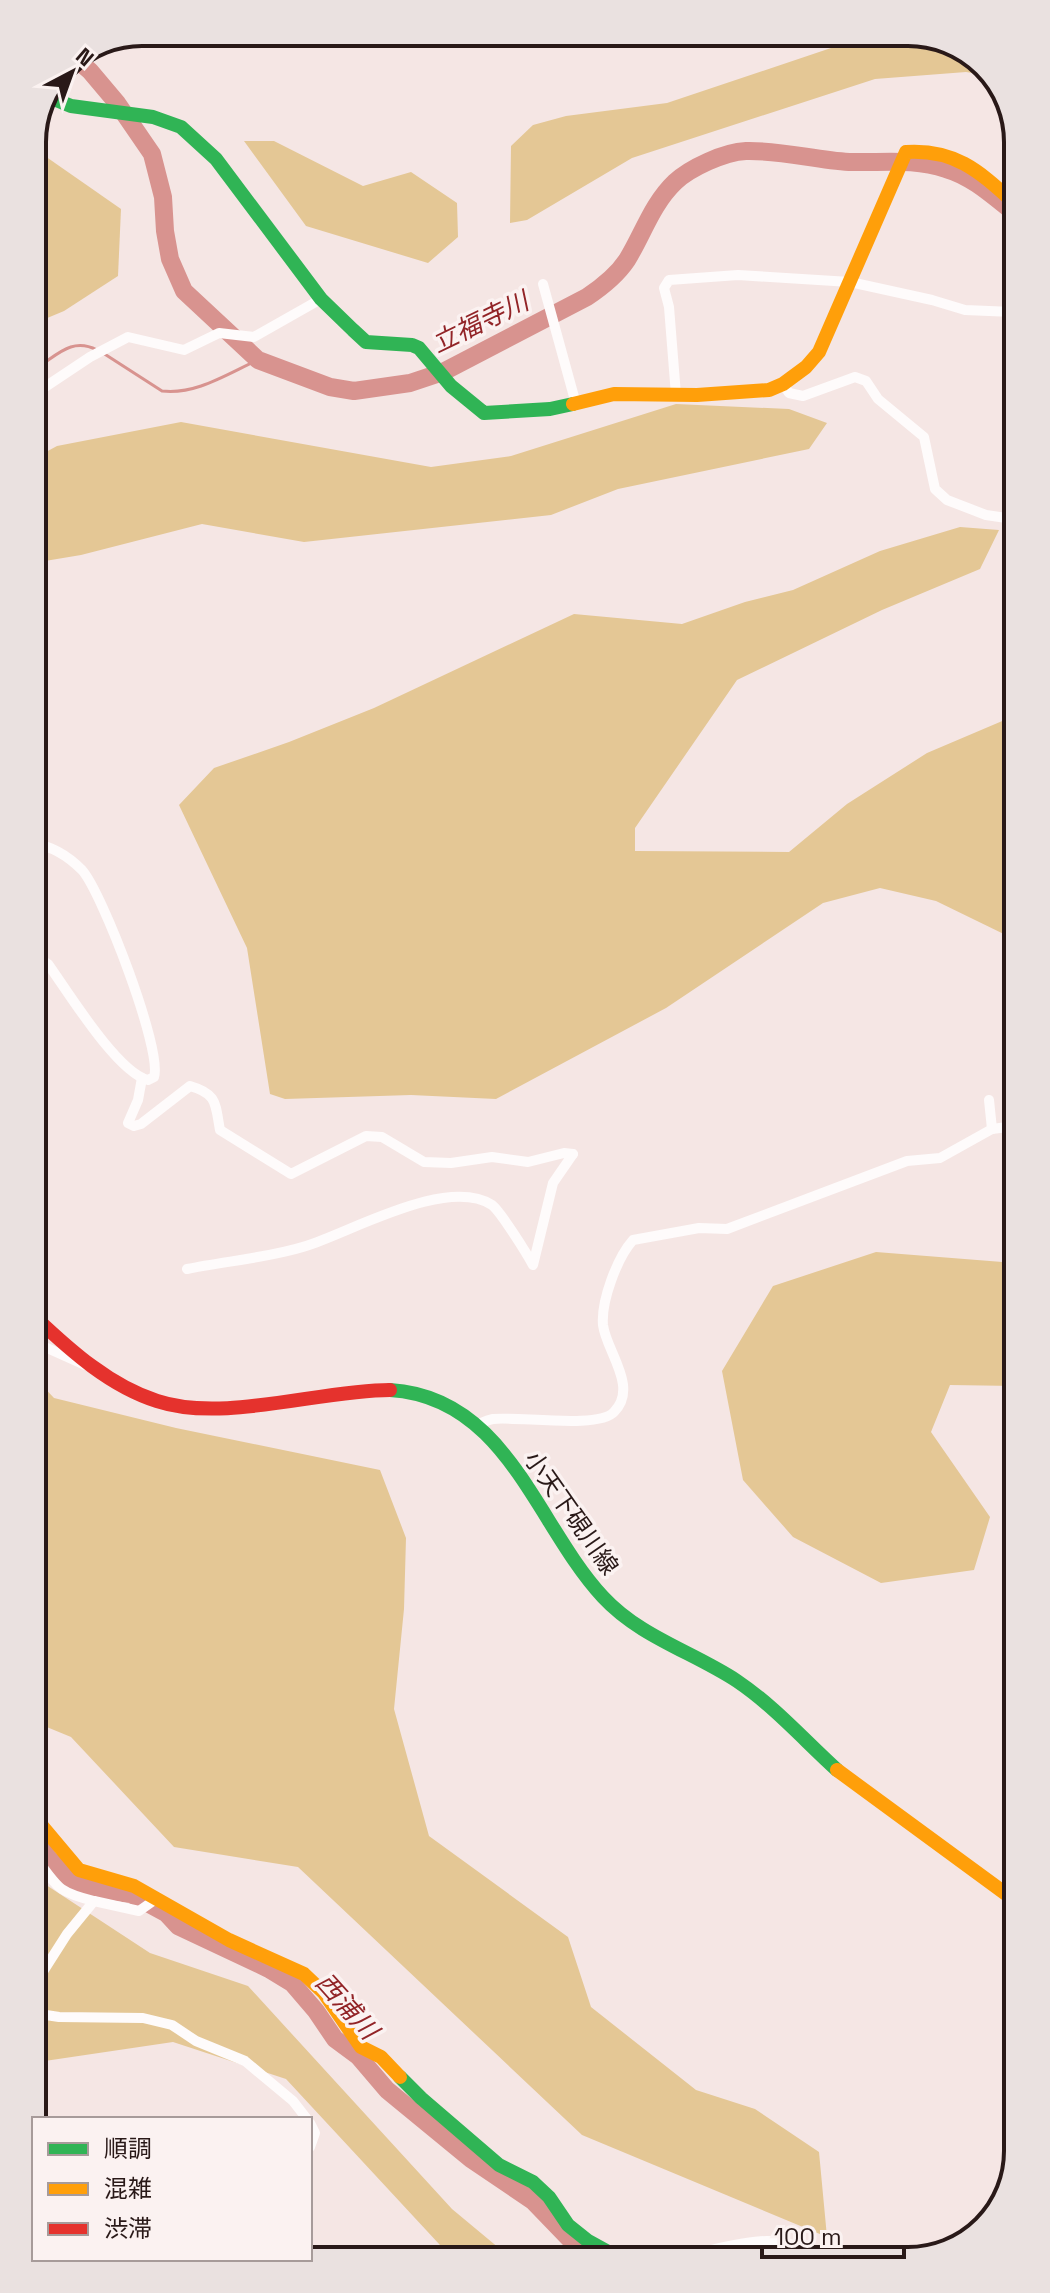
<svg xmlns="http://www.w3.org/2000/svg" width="1050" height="2293" font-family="'Space Grotesk','Noto Sans JP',sans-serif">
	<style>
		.forest { fill: #e4c795 }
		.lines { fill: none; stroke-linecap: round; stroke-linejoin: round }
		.stream { stroke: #d8938f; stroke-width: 3 }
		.river { stroke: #d8938f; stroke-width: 18 }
		.street { stroke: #fefbfb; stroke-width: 10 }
		.fast { stroke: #30b455; stroke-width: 14 }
		.slow { stroke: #ff9f0a; stroke-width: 14 }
		.jam { stroke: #e5322d; stroke-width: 14 }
		.labels { text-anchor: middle; stroke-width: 7; stroke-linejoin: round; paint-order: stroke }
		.street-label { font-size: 24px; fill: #291918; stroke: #fbf2f1 }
		.water-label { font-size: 26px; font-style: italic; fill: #922427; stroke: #fbf2f1 }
		.rim { fill: none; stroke: #291918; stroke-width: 4 }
	</style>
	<rect width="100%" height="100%" fill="#f5e6e4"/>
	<g class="forest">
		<path d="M904,32H916L975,55L991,76L966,72L875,79L632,158L527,220L510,223L511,146L533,125L566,116L667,103L831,48Z"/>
		<path d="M244,141H274L363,186L411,172L457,203L458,237L428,263L306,226Z"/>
		<path d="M32,147L121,209L118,276L64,311L33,324Z"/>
		<path d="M676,404L789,409L827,423L809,449L618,489L551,515L304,542L202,524L81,555L33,563V459L57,446L181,422L431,467L511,456Z"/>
		<path d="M960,527L999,530L980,569L882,610L737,680L635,828V851L789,852L847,804L927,753L1014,716V939L936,901L880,888L823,903L666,1008L496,1099L411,1095L285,1099L270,1094L247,948L179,805L214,768L289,742L374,708L574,614L682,624L745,602L793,590L880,551Z"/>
		<path d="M876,1252L1015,1263L1016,1386L950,1385L931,1432L990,1517L974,1570L881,1583L793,1537L743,1480L722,1371L773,1286Z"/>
		<path d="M36,1379L54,1398L176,1428L380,1470L406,1538L404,1609L394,1709L429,1836L568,1937L591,2007L696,2090L755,2109L819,2152L827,2237L582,2135L298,1867L174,1847L71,1737L37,1723Z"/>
		<path d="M37,1879L150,1953L248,1986L452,2209L511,2258H452L286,2079L173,2042L38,2062Z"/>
	</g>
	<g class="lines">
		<g class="stream">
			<path d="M103,353L162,391C196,395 227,374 258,360"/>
			<path d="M33,370C55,358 70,336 97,350"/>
		</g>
		<g class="river">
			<path d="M76,59L90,71L117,103L152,154L163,197L165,231L170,259L184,291L258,360L330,387L354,391L410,383L443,372L587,297C602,287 617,275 627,260C643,234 652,204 675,182C690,168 724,152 746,151C780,150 815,160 849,162C882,163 914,158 946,169C971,176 992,195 1012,211"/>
			<path d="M37,1842L49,1859L71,1880L95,1889L131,1894L166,1913L178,1926L269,1969L292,1983L316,2011L335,2039L358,2056L387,2090L471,2159L533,2201L588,2258"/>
		</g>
		<g class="street">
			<path d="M543,284L576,404"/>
			<path d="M783,384L789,393L803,396L855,377L866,381L878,399L924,437L935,489L947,500L986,515L1013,519"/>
			<path d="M33,395L90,357L128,337L184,350L219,333L254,337L321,299"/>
			<path d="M676,395L669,307L664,288L669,280L738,275L850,282L932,300L965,310L1013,312"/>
			<path d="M34,844C52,846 69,857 82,870C102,892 163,1051 154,1077L148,1080C117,1072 68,992 48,964L35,955"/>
			<path d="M142,1078L138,1100L128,1123L134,1126L141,1124L190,1086C218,1094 215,1104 220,1130L291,1174L366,1136L382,1137L424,1162L451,1163L492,1157L528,1162L564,1153L573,1154"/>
			<path d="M989,1100L992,1129"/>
			<path d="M187,1269C226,1261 268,1258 306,1246C351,1232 447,1176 492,1205C501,1212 527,1254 533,1265L553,1183L573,1154"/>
			<path d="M36,1343L85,1365"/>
			<path d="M476,1425C481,1423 488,1420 493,1419C517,1416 599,1429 614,1412C639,1387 606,1351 603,1325C601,1301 617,1258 633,1240L699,1228L727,1229L907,1161L940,1158L992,1129L1015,1126"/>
			<path d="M37,1859C58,1888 58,1892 94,1901"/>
			<path d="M37,1981L67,1934L94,1901L139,1911L156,1899"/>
			<path d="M37,2010L46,2015L59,2017L143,2018L172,2025L196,2041L245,2061L293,2101L307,2119"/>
			<path d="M310,2123L315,2133L310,2147"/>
			<path d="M970,2236L997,2212"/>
			<path d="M683,2257C719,2249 782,2226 810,2256"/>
			<path d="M281,2259V2260"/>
		</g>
		<g class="fast">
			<path d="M49,97L71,106L153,117L181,127L216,159L321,299L353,330L366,342L412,345L419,348L451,386L484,413L550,409L573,404"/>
			<path d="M390,1390C507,1397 536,1525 603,1597C640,1637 693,1652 737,1681C774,1706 804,1740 837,1770"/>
			<path d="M400,2077L421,2098L499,2165L533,2182L549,2197L568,2225L588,2241L617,2257"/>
		</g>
		<g class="slow">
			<path d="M573,404L614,394L697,395L769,390L783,384L806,367L819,352L906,152C954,149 978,170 1012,201"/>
			<path d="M837,1770L1017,1902"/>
			<path d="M37,1820L79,1870L134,1886L229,1940L304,1974L324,1993L361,2047L381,2057L400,2077"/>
		</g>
		<path class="jam" d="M36,1318C71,1351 110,1386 157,1401C223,1423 320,1390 390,1390"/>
	</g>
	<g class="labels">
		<g class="street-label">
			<text transform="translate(571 1513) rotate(55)" y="8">小天下硯川線</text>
		</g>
		<g class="water-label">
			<text transform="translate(480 322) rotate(-26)" y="9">立福寺川</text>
			<text transform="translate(347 2006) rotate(48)" y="9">西浦川</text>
		</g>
	</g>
	<path d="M0 0H1050V2293H0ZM142 46H908A96 96 0 0 1 1004 142V2151A96 96 0 0 1 908 2247H142A96 96 0 0 1 46 2151V142A96 96 0 0 1 142 46Z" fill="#eae1e0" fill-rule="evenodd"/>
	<path class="rim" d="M142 46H908A96 96 0 0 1 1004 142V2151A96 96 0 0 1 908 2247H142A96 96 0 0 1 46 2151V142A96 96 0 0 1 142 46Z"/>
	<rect x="32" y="2117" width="280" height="144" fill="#fbf2f1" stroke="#a79b9a" stroke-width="2"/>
	<rect x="48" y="2143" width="40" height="12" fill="#30b455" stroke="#a79b9a" stroke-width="2"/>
	<text x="104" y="2157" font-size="24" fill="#291918">順調</text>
	<rect x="48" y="2183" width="40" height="12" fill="#ff9f0a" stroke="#a79b9a" stroke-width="2"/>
	<text x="104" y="2197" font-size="24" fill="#291918">混雑</text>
	<rect x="48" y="2223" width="40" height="12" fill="#e5322d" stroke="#a79b9a" stroke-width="2"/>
	<text x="104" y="2237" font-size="24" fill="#291918">渋滞</text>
	<g transform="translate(72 72) rotate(41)" stroke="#fbf2f1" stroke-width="6" paint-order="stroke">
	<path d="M0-6L14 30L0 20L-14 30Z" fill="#291918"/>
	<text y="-12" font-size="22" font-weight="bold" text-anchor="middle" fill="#291918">N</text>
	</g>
	<path d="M762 2245v12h142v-12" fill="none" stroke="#291918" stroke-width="4"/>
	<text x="774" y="2245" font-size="24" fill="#291918" stroke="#fbf2f1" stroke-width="6" paint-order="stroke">100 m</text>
</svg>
